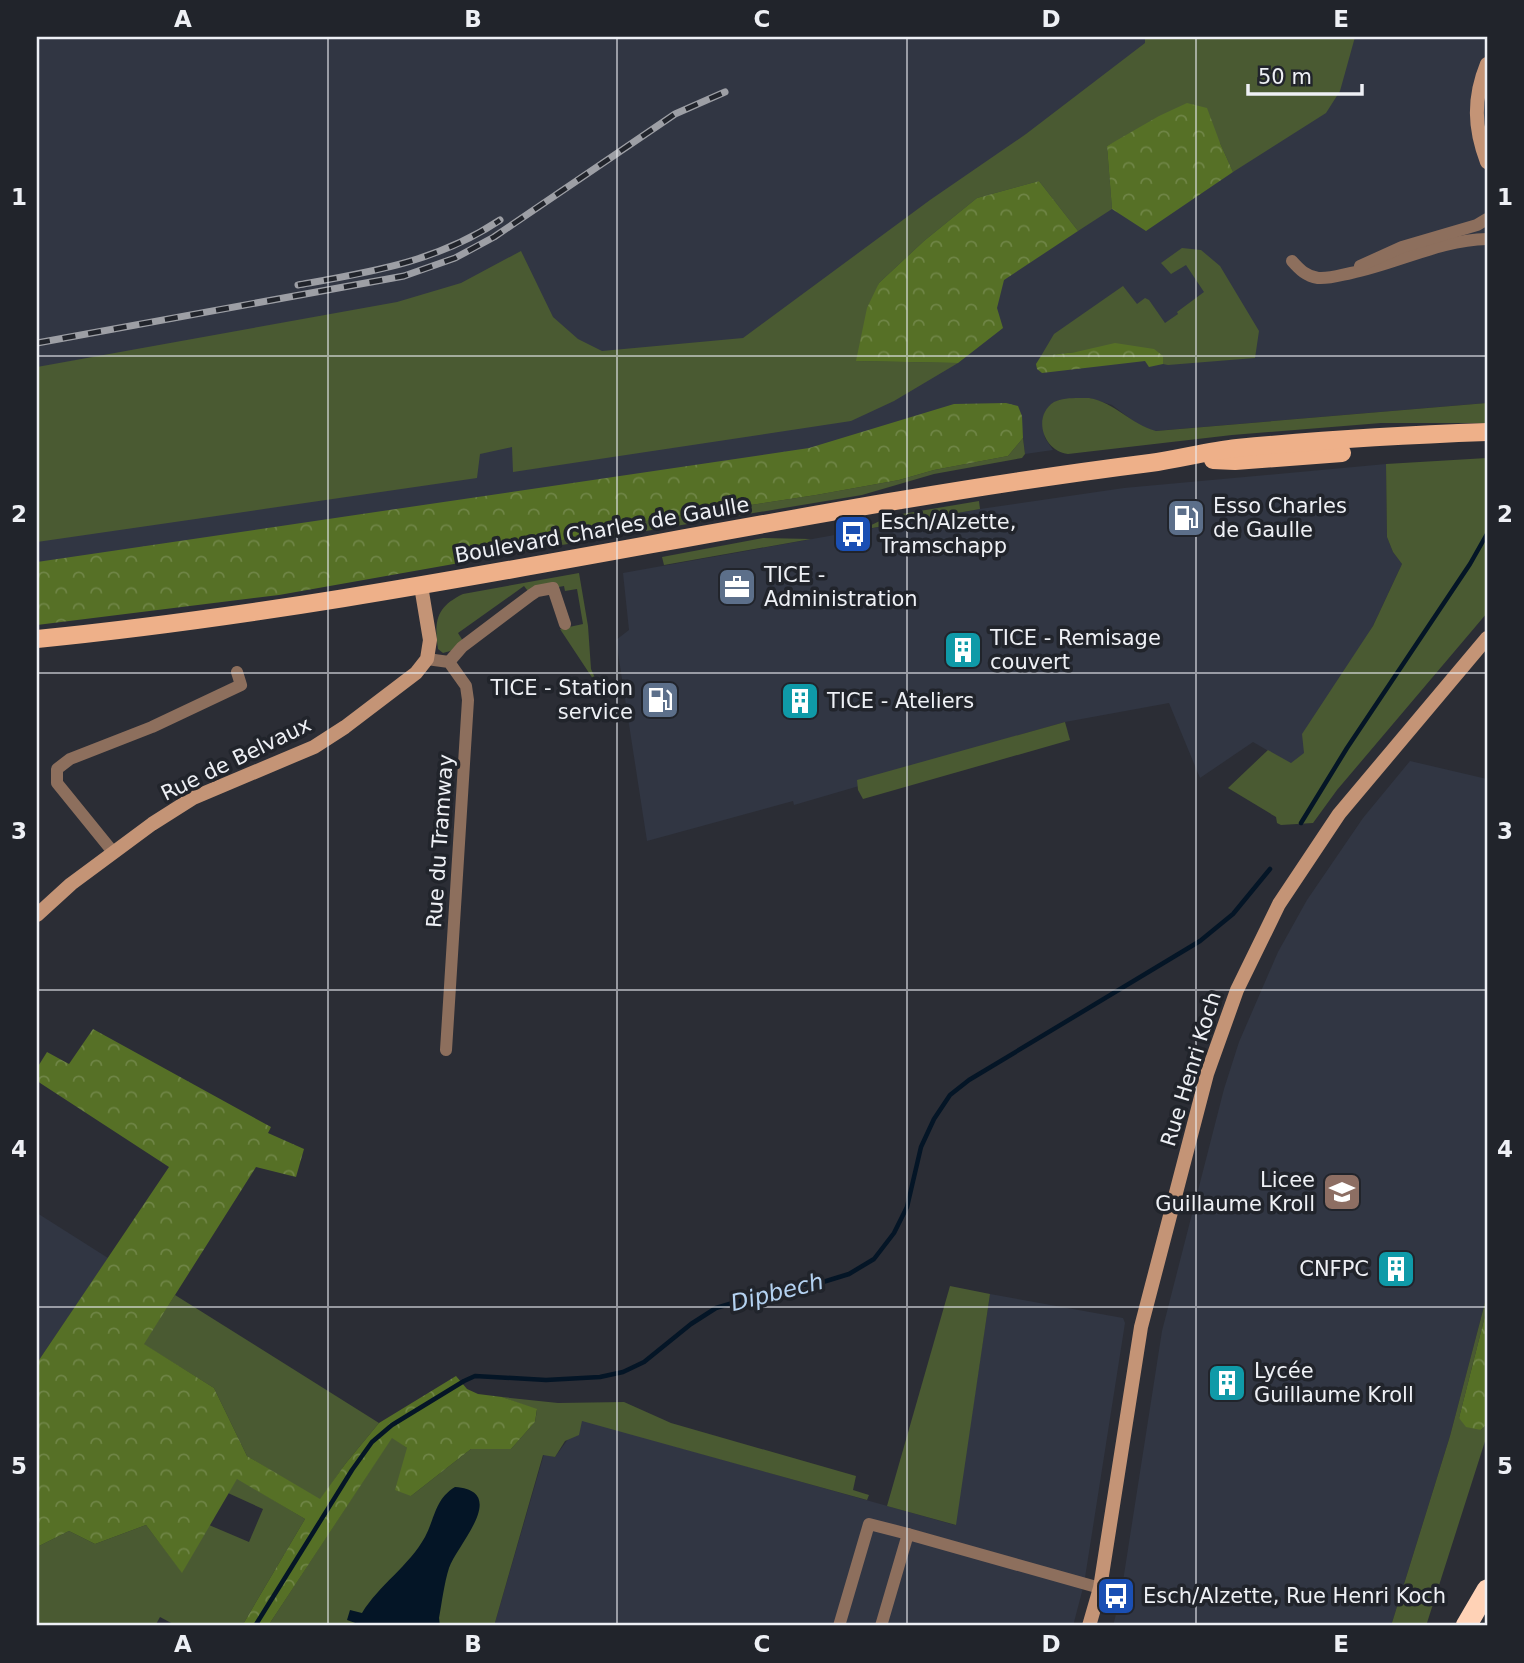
<svg xmlns="http://www.w3.org/2000/svg" width="1524" height="1663" font-family="'DejaVu Sans',sans-serif">
	<style>
		.built { fill: #313643 }
		.green { fill: #4a5a32 }
		.forest { fill: url(#forest-crowns) }
		.water { fill: #041526 }
		.lines { fill: none; stroke-linecap: round; stroke-linejoin: round }
		.stream { stroke: #041526; stroke-width: 4.5 }
		.street { stroke: #8d6f5d; stroke-width: 12 }
		.secondary { stroke: #c49476; stroke-width: 14 }
		.primary { stroke: #eeb089; stroke-width: 18 }
		.highway { stroke: #ffd2b6; stroke-width: 21 }
		.rail-casing { stroke: #9d9fa5; stroke-width: 7 }
		.rail { stroke: #21242b; stroke-width: 4.5; stroke-dasharray: 13; stroke-linecap: butt }
		.grid { fill: none; stroke: #eef0f5; stroke-width: 2; stroke-opacity: 0.55 }
		.labels { text-anchor: middle; stroke-width: 7; stroke-linejoin: round; paint-order: stroke }
		.poi-label { font-size: 21px; fill: #eef0f5; stroke: #21242b; text-anchor: start }
		.street-label { font-size: 21px; fill: #eef0f5; stroke: #21242b }
		.water-label { font-size: 23px; font-style: italic; fill: #b4d2f1; stroke: #21242b }
		.neatline { fill: none; stroke: #eef0f5; stroke-width: 2.5 }
		.grid-label { font-size: 23px; text-anchor: middle; font-weight: bold; fill: #eef0f5 }
	</style>
	<defs>
		<pattern id="forest-crowns" width="20" height="18" patternUnits="userSpaceOnUse" patternTransform="scale(1.75)"><rect width="20" height="18" fill="#567026"/><path d="M2 6a3 3 0 1 1 6 0M12 15a3 3 0 1 1 6 0" fill="none" stroke="#6f8546"/></pattern>
	</defs>
	<rect width="100%" height="100%" fill="#2b2d35"/>
	<g class="built">
		<path d="M37,37H1487V403L1155,431L1141,427L1112,405L1089,398L1060,400L1052,404L1045,412L1043,424L1045,438L1053,450L1025,454L1022,429L37,574Z"/>
		<path d="M1386,464L1387,537L1393,552L1402,564L1373,626L1305,753L1291,764L1253,742L1200,778L1169,703L1065,722L858,781L859,786L794,805L793,801L647,841L616,640L629,630L623,573L980,509L1124,488Z"/>
		<path d="M1410,761L1487,779V1295L1450,1436L1391,1626H1113L1121,1594L1162,1331L1224,1089L1239,1042L1278,952L1307,900L1363,818Z"/>
		<path d="M37,1213L108,1258L37,1363Z"/>
		<path d="M990,1294L1123,1318L1125,1323L1084,1584L1073,1626H494L544,1454L555,1457L582,1420L955,1525Z"/>
	</g>
	<g class="green">
		<path d="M1145,37H1355L1340,91L1326,113L1233,172L1220,143L1129,135L1107,146L1112,209L1078,231L1039,181L977,198L924,241L879,283L857,361L958,363L894,401L851,421L513,472L512,447L480,454L477,478L37,542V367L397,302L461,283L521,251L553,317L578,339L602,351L743,338L930,200L1026,134L1145,43Z"/>
		<path d="M1182,248L1201,250L1220,266L1259,331L1255,358L1168,365L1163,364V356L1076,352L1041,356L1054,334L1123,286L1137,304L1145,298L1149,300L1165,323L1178,314L1177,312L1204,292L1186,265L1171,274L1161,263Z"/>
		<path d="M1089,398C1116,403 1130,424 1156,431L1487,403V423H1381L1232,435L1068,454C1043,451 1032,416 1054,402C1063,397 1079,398 1089,398Z"/>
		<path d="M1023,438L1025,454L1022,458L934,474L862,495L532,550L600,528L816,495L899,480L934,470L1008,456Z"/>
		<path d="M1487,458V613L1337,790L1313,823L1281,825L1277,823L1276,817L1228,788L1268,750L1291,763L1304,753L1302,734L1373,626L1402,564L1393,552L1387,537L1386,464Z"/>
		<path d="M979,501L980,509L861,530L890,516Z"/>
		<path d="M763,538L811,539L664,565L662,557Z"/>
		<path d="M579,573L588,626L591,669L601,691L560,629L583,624L577,589L565,591L564,586L537,591L531,595L524,586L458,633L463,641L454,650L443,653L438,649C434,621 436,607 463,594Z"/>
		<path d="M1065,722L1070,740L863,799L858,790L857,780Z"/>
		<path d="M950,1286L990,1294L956,1525L887,1506Z"/>
		<path d="M175,1295L379,1423L346,1463L320,1500L247,1456L214,1388L143,1344Z"/>
		<path d="M1487,1295V1308L1459,1418L1481,1430L1487,1424V1435L1426,1626H1391L1450,1436Z"/>
		<path d="M502,1397L558,1403L624,1402L671,1423L856,1476L853,1490L869,1495L867,1500L582,1421L579,1435L565,1441L555,1457L543,1455L494,1626H268L392,1437L407,1448L411,1496L471,1449H511L535,1422L537,1410Z"/>
		<path d="M237,1478L305,1519L242,1626H185L175,1625L160,1617L155,1626H37V1547L69,1531L95,1544L146,1525L182,1572L209,1525L249,1542L263,1509L228,1493Z"/>
	</g>
	<g class="forest">
		<path d="M1187,103L1207,108L1220,143L1233,172L1146,231L1112,209L1107,146L1159,116Z"/>
		<path d="M1039,181L1078,231L1004,280L997,308L1003,328L958,363L856,361L867,308L879,283L924,241L977,198Z"/>
		<path d="M1115,343L1154,349L1163,356V364L1149,367L1145,361L1042,373L1037,369L1036,364L1041,356L1076,352Z"/>
		<path d="M1006,403L1018,406L1022,416L1023,438L1008,456L934,470L899,480L816,495L600,528L532,550L279,595L37,625V562L809,448L954,404Z"/>
		<path d="M93,1029L271,1127L268,1133L304,1149L296,1177L256,1167L144,1344L214,1388L247,1456L320,1499L346,1463L379,1423L456,1376L467,1389L478,1394L502,1397L537,1409L535,1422L511,1449H471L411,1496L395,1490L407,1448L392,1438L268,1626H242L305,1519L237,1479L182,1573L146,1525L95,1544L69,1531L37,1547V1363L169,1167L37,1081V1068L47,1052L69,1064Z"/>
		<path d="M1487,1308V1424L1481,1430L1466,1427L1459,1418Z"/>
	</g>
	<path class="water" d="M455,1487C510,1491 457,1545 449,1568C444,1584 442,1602 439,1618L440,1626H359L358,1624L347,1620L350,1610L362,1613C379,1585 409,1566 425,1537C435,1518 435,1499 455,1487Z"/>
	<g class="lines">
		<g class="stream">
			<path d="M1301,823L1347,748L1470,564L1487,534"/>
			<path d="M255,1626L352,1470L372,1442L392,1425L464,1381L475,1376L546,1380L600,1377L623,1372L644,1362L691,1324L716,1308L786,1287L823,1282L849,1274L874,1259L894,1233L907,1207L921,1147L934,1119L950,1095L969,1080L1200,941L1233,914L1270,869"/>
		</g>
		<g class="street">
			<path d="M1292,261C1300,270 1306,276 1318,278C1329,279 1341,275 1351,273C1396,264 1440,240 1487,239"/>
			<path d="M1360,266L1402,247L1477,225L1487,219"/>
			<path d="M427,659L449,662L466,686L468,700L446,1050"/>
			<path d="M449,662L462,647L531,595L537,591L553,588L565,624"/>
			<path d="M113,852L57,783V769L70,759L152,727L241,685L237,672"/>
			<path d="M839,1626L869,1524L908,1534"/>
			<path d="M881,1626L908,1534L1100,1588"/>
		</g>
		<g class="secondary">
			<path d="M1487,64C1473,98 1474,128 1487,162"/>
			<path d="M37,915L71,884L152,824L193,798L314,747L345,727L416,673L427,659L430,640L421,586"/>
			<path d="M1089,1626L1100,1588L1141,1327L1207,1074L1237,990L1279,904L1339,814L1487,638"/>
		</g>
		<g class="primary">
			<path d="M1213,460L1235,461L1342,453"/>
			<path d="M37,639C411,602 777,510 1150,463C1179,459 1208,451 1237,448C1320,440 1404,435 1487,432"/>
		</g>
		<path class="highway" d="M1466,1626L1487,1590"/>
		<defs>
			<g id="rail">
				<path d="M298,285C371,272 437,262 500,220"/>
				<path d="M37,343L404,276L455,258L494,237L675,114L725,92"/>
			</g>
		</defs>
		<use href="#rail" class="rail-casing"/>
		<use href="#rail" class="rail"/>
	</g>
	<path class="grid" d="M328,37V1626M617,37V1626M907,37V1626M1196,37V1626M37,356H1487M37,673H1487M37,990H1487M37,1307H1487"/>
	<defs>
		<symbol id="fuel-square" viewBox="-11 -11 22 22"><rect x="-9" y="-9" width="18" height="18" rx="4" fill="#5c6f8a" stroke="#21242b"/><path d="M-5.5-6h7V0h2V4h1.3V-2.5L3-4.5l.8-.8L6-3V5H2.5V1h-1V6h-7ZM-4.2-4.7v3.2H.2V-4.7Z" fill="#fff"/></symbol>
		<symbol id="bus-square" viewBox="-11 -11 22 22"><rect x="-9" y="-9" width="18" height="18" rx="4" fill="#1a4fb4" stroke="#21242b"/><path d="M-5-6H5V4H4V6H2V4H-2V6H-4V4H-5ZM-3.5-4V0h7V-4ZM-3.5 1.2v1.5H-2V1.2ZM2 1.2v1.5H3.5V1.2Z" fill="#fff"/></symbol>
		<symbol id="office-square" viewBox="-11 -11 22 22"><rect x="-9" y="-9" width="18" height="18" rx="4" fill="#5c6f8a" stroke="#21242b"/><path d="M-6-3h4V-5.5h4V-3h4V5H-6ZM-1-4.5V-3h2v-1.5ZM-6 0V1H6V0Z" fill="#fff"/></symbol>
		<symbol id="building-square" viewBox="-11 -11 22 22"><rect x="-9" y="-9" width="18" height="18" rx="4" fill="#0f9aa8" stroke="#21242b"/><path d="M-4-6H4V6H1V3H-1V6H-4ZM-2.5-4.3h1.7v1.8h-1.7ZM.8-4.3h1.7v1.8H.8ZM-2.5-1h1.7V.8h-1.7ZM.8-1h1.7V.8H.8Z" fill="#fff"/></symbol>
		<symbol id="school-square" viewBox="-11 -11 22 22"><rect x="-9" y="-9" width="18" height="18" rx="4" fill="#8d6e63" stroke="#21242b"/><path d="M0-5L7-2L0 1L-7-2ZM-4 1L0 2.5L4 1V4Q0 6-4 4Z" fill="#fff"/></symbol>
	</defs>
	<g fill-rule="evenodd">
		<use href="#fuel-square" x="1164" y="496" width="44" height="44"/>
		<use href="#bus-square" x="831" y="512" width="44" height="44"/>
		<use href="#office-square" x="715" y="565" width="44" height="44"/>
		<use href="#building-square" x="941" y="628" width="44" height="44"/>
		<use href="#fuel-square" x="638" y="678" width="44" height="44"/>
		<use href="#building-square" x="778" y="679" width="44" height="44"/>
		<use href="#school-square" x="1320" y="1170" width="44" height="44"/>
		<use href="#building-square" x="1374" y="1247" width="44" height="44"/>
		<use href="#building-square" x="1205" y="1361" width="44" height="44"/>
		<use href="#bus-square" x="1094" y="1574" width="44" height="44"/>
	</g>
	<g class="labels">
		<g class="poi-label">
			<text x="1213" y="513">Esso Charles<tspan x="1213" dy="24">de Gaulle</tspan></text>
			<text x="880" y="529">Esch/Alzette,<tspan x="880" dy="24">Tramschapp</tspan></text>
			<text x="764" y="582">TICE -<tspan x="764" dy="24">Administration</tspan></text>
			<text x="990" y="645">TICE - Remisage<tspan x="990" dy="24">couvert</tspan></text>
			<text x="633" y="695" text-anchor="end">TICE - Station<tspan x="633" dy="24">service</tspan></text>
			<text x="827" y="708">TICE - Ateliers</text>
			<text x="1315" y="1187" text-anchor="end">Licee<tspan x="1315" dy="24">Guillaume Kroll</tspan></text>
			<text x="1369" y="1276" text-anchor="end">CNFPC</text>
			<text x="1254" y="1378">Lycée<tspan x="1254" dy="24">Guillaume Kroll</tspan></text>
			<text x="1143" y="1603">Esch/Alzette, Rue Henri Koch</text>
		</g>
		<g class="street-label">
			<text transform="translate(602 530) rotate(-10)" y="7">Boulevard Charles de Gaulle</text>
			<text transform="translate(236 759) rotate(-26)" y="7">Rue de Belvaux</text>
			<text transform="translate(440 841) rotate(-86)" y="7">Rue du Tramway</text>
			<text transform="translate(1191 1069) rotate(-73)" y="7">Rue Henri Koch</text>
		</g>
		<g class="water-label">
			<text transform="translate(777 1292) rotate(-14)" y="8">Dipbech</text>
		</g>
	</g>
	<rect width="1524" height="1663" fill="none" stroke="#21242b" stroke-width="77"/>
	<path d="M1248 84v10h114v-10" fill="none" stroke="#eef0f5" stroke-width="3.5"/>
	<text x="1258" y="84" font-size="21" fill="#eef0f5" stroke="#21242b" stroke-width="5" paint-order="stroke">50 m</text>
	<rect x="38" y="38" width="1448" height="1586" class="neatline"/>
	<g class="grid-label">
		<text x="183" y="27">A</text>
		<text x="473" y="27">B</text>
		<text x="762" y="27">C</text>
		<text x="1051" y="27">D</text>
		<text x="1341" y="27">E</text>
		<text x="19" y="205">1</text>
		<text x="1505" y="205">1</text>
		<text x="19" y="522">2</text>
		<text x="1505" y="522">2</text>
		<text x="19" y="839">3</text>
		<text x="1505" y="839">3</text>
		<text x="19" y="1157">4</text>
		<text x="1505" y="1157">4</text>
		<text x="19" y="1474">5</text>
		<text x="1505" y="1474">5</text>
		<text x="183" y="1652">A</text>
		<text x="473" y="1652">B</text>
		<text x="762" y="1652">C</text>
		<text x="1051" y="1652">D</text>
		<text x="1341" y="1652">E</text>
	</g>
</svg>
